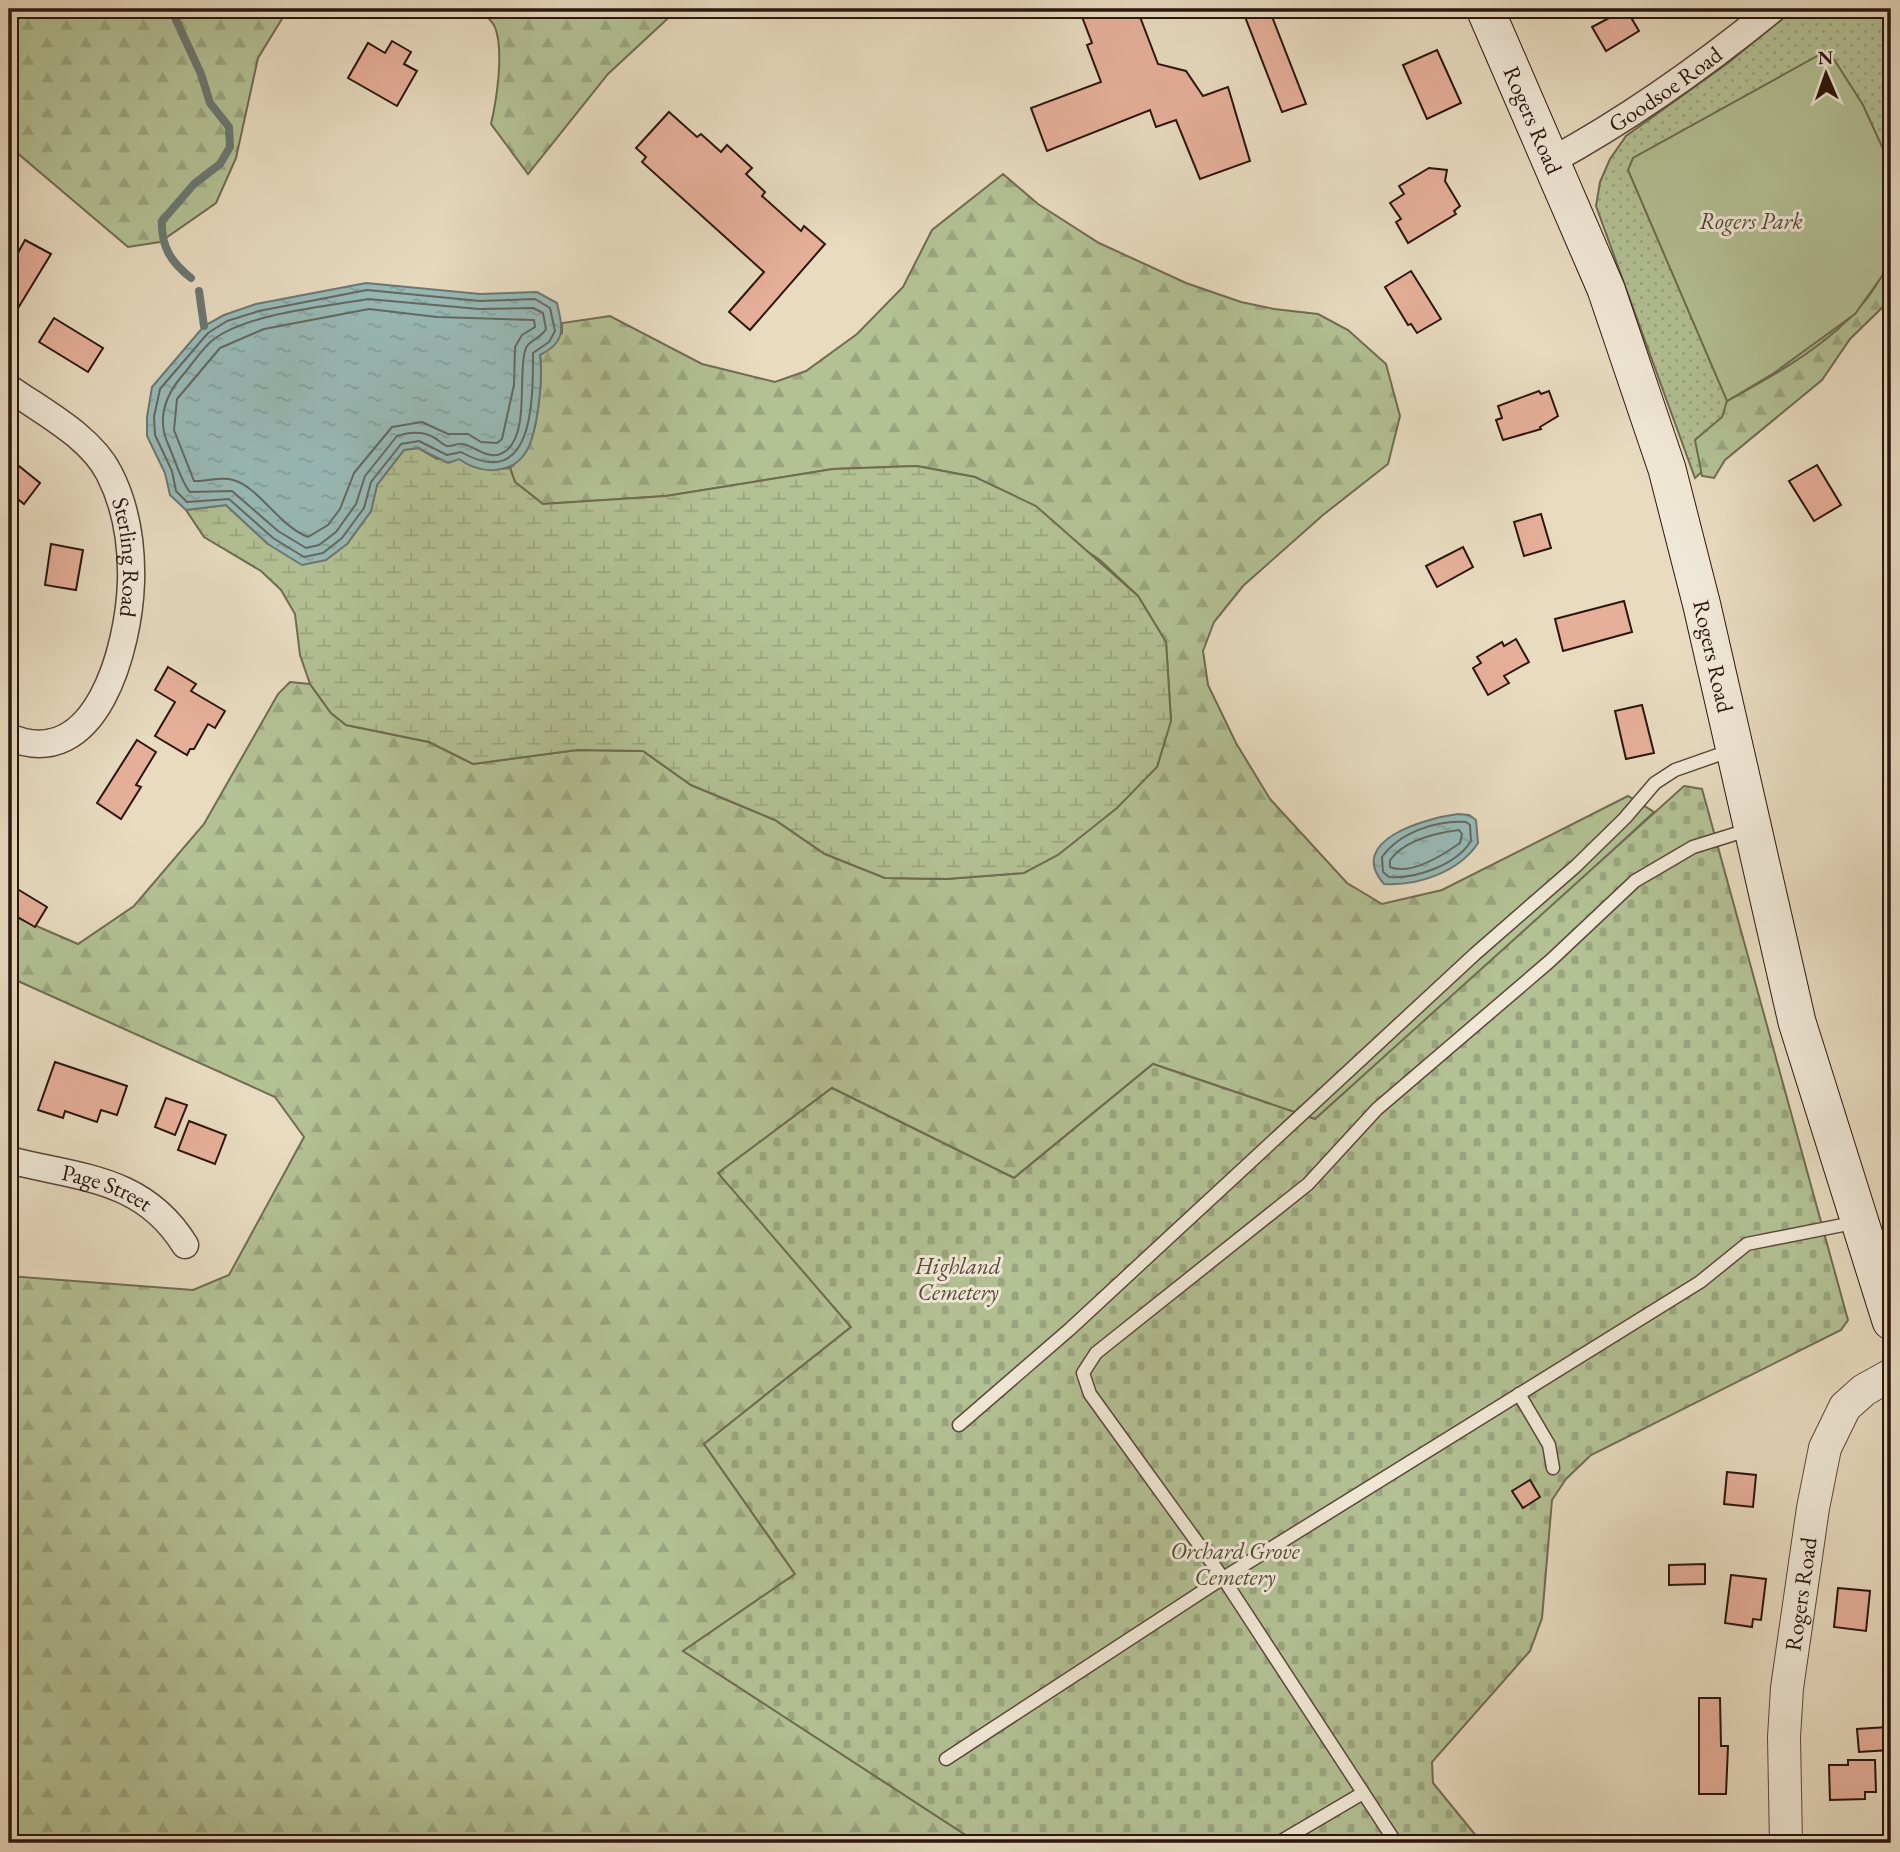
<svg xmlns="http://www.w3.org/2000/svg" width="1900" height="1852" font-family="'EB Garamond',serif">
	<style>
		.grass { fill: url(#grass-dots); stroke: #6f6c52; stroke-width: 2 }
		.forest { fill: url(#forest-firs); stroke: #6f6c52; stroke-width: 2 }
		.wetland { fill: url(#wetland-marsh); stroke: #6f6c52; stroke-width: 2 }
		.cemetery { fill: url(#cemetery-stones); stroke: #6f6c52; stroke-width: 2 }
		.pitch { fill: #b3c195; stroke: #6f6c52; stroke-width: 2 }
		.water { fill: url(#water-ripples); stroke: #6c7873; stroke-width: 2 }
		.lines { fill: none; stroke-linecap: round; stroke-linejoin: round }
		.shore { stroke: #626862; stroke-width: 2 }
		.stream { stroke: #6c7873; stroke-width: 8 }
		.building { fill: #e6af9a; stroke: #2b160e; stroke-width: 2 }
		.service-casing { stroke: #5a473a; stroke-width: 15 }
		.minor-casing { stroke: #5a473a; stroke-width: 29 }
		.tertiary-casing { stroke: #5a473a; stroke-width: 34 }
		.secondary-casing { stroke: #2b160e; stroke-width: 39 }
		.service { stroke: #f0e8d6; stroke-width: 12 }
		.minor { stroke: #f0e8d6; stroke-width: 26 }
		.tertiary { stroke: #f0e8d6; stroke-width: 32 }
		.secondary { stroke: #f0e8d6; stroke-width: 37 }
		.labels { text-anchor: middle; stroke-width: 6; stroke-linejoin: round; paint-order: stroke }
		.street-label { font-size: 23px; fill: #2b160e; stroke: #f0e8d6 }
		.park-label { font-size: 23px; font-style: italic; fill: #544936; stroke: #f0e8d6 }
	</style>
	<defs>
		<pattern id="grass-dots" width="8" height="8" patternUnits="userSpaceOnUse" patternTransform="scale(1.75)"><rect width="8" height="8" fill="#b3c195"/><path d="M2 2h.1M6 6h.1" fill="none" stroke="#9aa57f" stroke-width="1.8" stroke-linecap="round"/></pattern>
		<pattern id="forest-firs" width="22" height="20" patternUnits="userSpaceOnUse" patternTransform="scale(1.75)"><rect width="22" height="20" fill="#b3c195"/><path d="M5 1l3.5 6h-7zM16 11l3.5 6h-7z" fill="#9aa57f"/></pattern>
		<pattern id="wetland-marsh" width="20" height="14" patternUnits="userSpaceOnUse" patternTransform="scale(1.75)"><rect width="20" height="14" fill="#b3c195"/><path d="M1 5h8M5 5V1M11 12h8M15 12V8" fill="none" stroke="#9aa57f"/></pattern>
		<pattern id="cemetery-stones" width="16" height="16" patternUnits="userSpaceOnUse" patternTransform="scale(1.75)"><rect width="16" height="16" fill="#b3c195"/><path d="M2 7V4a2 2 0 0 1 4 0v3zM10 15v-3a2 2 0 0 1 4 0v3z" fill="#9aa57f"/></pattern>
		<pattern id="water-ripples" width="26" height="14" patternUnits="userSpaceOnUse" patternTransform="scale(1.75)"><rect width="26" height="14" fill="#98bab7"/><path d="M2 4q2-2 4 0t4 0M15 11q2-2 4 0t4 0" fill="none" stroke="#839f9c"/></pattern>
	</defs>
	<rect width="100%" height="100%" fill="#e8dbc0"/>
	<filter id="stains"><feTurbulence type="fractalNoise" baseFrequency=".00286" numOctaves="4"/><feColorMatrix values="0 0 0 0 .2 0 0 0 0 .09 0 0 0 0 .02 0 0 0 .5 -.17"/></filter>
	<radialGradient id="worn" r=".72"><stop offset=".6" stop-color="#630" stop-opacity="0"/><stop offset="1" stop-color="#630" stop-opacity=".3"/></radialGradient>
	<path class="grass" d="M1794,9H1891V274L1838,350L1695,478L1596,206L1600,182L1610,159L1626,136L1728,63Z"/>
	<g class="forest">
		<path d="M9,9H288L258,58L236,158L216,203L160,242L128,247L9,146Z"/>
		<path d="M480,9H678L608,74L528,174L491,124C497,98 504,51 495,27C492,21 485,14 480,9Z"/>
		<path d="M1003,174L1038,204L1099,243L1186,283L1241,302L1274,309L1318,314L1348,330L1386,364L1400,416L1388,464L1323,515L1243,586L1214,622L1203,651L1208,685L1236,743L1270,799L1347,883L1382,904L1442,890L1628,796L1654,812L1502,953L1315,1119L1153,1064L1014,1178L832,1088L719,1173L851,1327L704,1444L795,1574L684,1651L978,1843H9V1276L193,1290L229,1275L304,1137L275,1097L9,977V914L78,944L134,906L204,824L278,694L290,682L310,684L331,713L346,725L429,742L473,764L577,750L643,751L691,785L775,820L825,854L885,878L946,879L1024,873L1157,767L1171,720L1166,642L1138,596L1100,560L975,477L917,466L833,469L666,496L543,504L515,482L510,468C515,463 521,459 525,453C538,433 543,378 540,354L562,333V323L610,316L702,364L775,382L806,371L857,334L903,287L932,230Z"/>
		<path d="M1891,250V299L1850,339L1822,380L1725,460L1714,478L1702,476L1695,440L1722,417L1727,401C1786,369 1875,320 1891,250Z"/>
	</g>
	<path class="wetland" d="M418,448L437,459H459L490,470L510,468L515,482L543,504L666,496L833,469L917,466L975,477L1036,506L1138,596L1166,642L1171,721L1157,767L1117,808L1058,855L1024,873L946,879L885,878L825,854L775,820L691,785L643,751L577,750L473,764L429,742L346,725L331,713L310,684L300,655L295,614L281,590L261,571L204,537L186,510L226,505L268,544H347L371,511L377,485L404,450Z"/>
	<path class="cemetery" d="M1684,786L1702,789L1848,1320L1841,1330L1591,1455L1566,1479L1552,1500L1542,1618L1530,1651L1432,1762L1433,1783L1482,1843H978L683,1651L795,1574L704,1444L851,1327L718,1173L832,1088L1014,1178L1153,1064L1315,1119Z"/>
	<path class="pitch" d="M1828,50L1863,105L1889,162V259L1882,276L1855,314L1774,373L1727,401L1628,170L1633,158Z"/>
	<g class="water">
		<path d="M366,283L480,294L537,292L557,303C563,329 566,342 540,355C543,377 538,439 523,456C515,466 507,468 495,470C481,471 470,467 459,459L448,463L418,448L404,450L377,485L371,511L347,544L326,560L302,565L268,544L226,505L186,510L170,495L165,473L147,436V417L152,387L204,326L224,315L256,304Z"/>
		<path d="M1458,814L1469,815L1476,820L1478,843C1459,872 1418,886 1384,884C1345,840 1427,818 1458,814Z"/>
	</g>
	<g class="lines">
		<g class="shore">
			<path d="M367,290L480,301L535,299L550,308L555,331L549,342L533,353C533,400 534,493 461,452L447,455L419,441L401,444L371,482L364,508L342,538L323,553L304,557L273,538L229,499L187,502L176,491L172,471L155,435L154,417L160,389L208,333L227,321L259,311Z"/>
			<path d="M368,299L479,309L533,308L543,313L546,329C541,339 527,340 525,351C518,376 529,431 507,450C490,464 477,446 462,444C457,443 452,447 447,446C442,445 438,439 433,437C422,431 409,432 397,436L365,476L356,504L336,532L319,545L306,548L278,531L232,491L190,492C183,486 173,455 168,444C157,419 165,396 182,376C192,365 202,348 214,339C250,313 324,307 368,299Z"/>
			<path d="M369,309L437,317L534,320L535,327L522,335L515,347L514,385L502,439L497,443L481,442L468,434H448L422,422L392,427L354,473L340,509L328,525L308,537C279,526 259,487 233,480C220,476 207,482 194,481L174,430L177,399L220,348L264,329Z"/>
			<path d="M1466,822L1470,825L1471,841C1456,865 1416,879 1389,877L1383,872L1382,857C1400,832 1437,820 1466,822Z"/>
			<path d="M1459,830L1462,834L1460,843C1443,855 1411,876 1390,867V860C1405,840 1435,833 1459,830Z"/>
		</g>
		<g class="stream">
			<path d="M171,9L201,74L210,103L229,127L230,147L220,164L194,184L162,221C161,247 171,262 191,278"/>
			<path d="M199,291L204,326"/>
		</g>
	</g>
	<g class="building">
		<path d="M1079,9H1137L1158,64L1186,71L1203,96L1228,87L1250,161L1200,179L1176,120L1156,127L1150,110L1047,151L1031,108L1101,82L1087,45L1092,43Z"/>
		<path d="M1242,9H1269L1306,104L1282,112Z"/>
		<path d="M1626,9L1639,31L1606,51L1592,27Z"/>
		<path d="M392,41L411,52L404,64L417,71L397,106L348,78L368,43L385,53Z"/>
		<path d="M1437,50L1461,103L1427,119L1403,65Z"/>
		<path d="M669,112L697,137L701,134L721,152L727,145L752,168L746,174L765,192L762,196L801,231L804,226L825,244L750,330L729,312L764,272L642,162L646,157L636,148Z"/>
		<path d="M1429,168L1447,170L1445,181L1460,206L1454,211L1456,214L1408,243L1396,222L1401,219L1390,203L1404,194L1399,186Z"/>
		<path d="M25,240L51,254L9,323V269Z"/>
		<path d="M1411,271L1441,319L1417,333L1411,324L1408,325L1385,287Z"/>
		<path d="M54,318L103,348L88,372L39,342Z"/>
		<path d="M1539,391L1541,394L1549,391L1558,416L1540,427L1541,429L1503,440L1496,420L1502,418L1498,406Z"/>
		<path d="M9,458L40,483L24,504L9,492Z"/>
		<path d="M1817,465L1841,505L1814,521L1789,481Z"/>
		<path d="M1541,514L1551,548L1524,556L1514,522Z"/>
		<path d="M51,544L83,550L76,590L45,585Z"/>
		<path d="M1463,547L1473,567L1437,587L1426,566Z"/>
		<path d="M1624,601L1632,632L1563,651L1555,619Z"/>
		<path d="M1516,639L1529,662L1504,676L1509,683L1488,695L1473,668L1481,663L1477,657L1502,642L1504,646Z"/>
		<path d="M168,667L196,684L191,691L225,711L215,728L208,724L194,749H190L187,755L155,736L175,702L155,690Z"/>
		<path d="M1642,705L1654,753L1626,759L1615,711Z"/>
		<path d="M137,740L156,752L136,785L141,787L121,819L97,803Z"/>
		<path d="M9,884L47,907L35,927L9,912Z"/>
		<path d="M55,1062L127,1086L117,1115L101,1110L97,1122L65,1111L63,1118L38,1110Z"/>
		<path d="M166,1098L187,1105L175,1135L155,1127Z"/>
		<path d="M189,1121L226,1135L215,1164L178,1150Z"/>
		<path d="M1727,1472L1756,1475L1753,1507L1724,1504Z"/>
		<path d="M1530,1480L1540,1497L1523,1508L1512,1491Z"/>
		<path d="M1705,1564V1584L1669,1585V1565Z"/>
		<path d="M1731,1575L1766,1579L1761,1620L1753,1619L1752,1627L1725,1623Z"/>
		<path d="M1838,1588L1870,1591L1866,1631L1834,1627Z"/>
		<path d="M1699,1698H1720L1721,1746H1728L1726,1794H1699Z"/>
		<path d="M1888,1727L1890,1750L1859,1752L1857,1729Z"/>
		<path d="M1848,1760H1875L1876,1792H1865V1799L1830,1800L1829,1765H1848Z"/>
	</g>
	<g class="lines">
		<defs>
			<g id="service">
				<path d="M1519,1394L1549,1445L1553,1468"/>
				<path d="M959,1425L1070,1329L1475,954L1576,866L1625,818L1655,783L1675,770L1732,750"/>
				<path d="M946,1759L1223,1578L1700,1282L1747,1244L1858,1222"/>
				<path d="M1278,1843L1363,1793"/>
				<path d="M1396,1843L1223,1578L1090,1394L1083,1373L1096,1353L1308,1184L1377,1109L1550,961L1635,881L1693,847L1751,829"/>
			</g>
			<g id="minor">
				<path id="s1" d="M1551,161C1630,118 1703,66 1773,9"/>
				<path id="s2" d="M9,388C43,412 90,436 109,473C126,506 132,546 131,582C129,646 97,775 9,737"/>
				<path id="s3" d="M9,1160C79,1178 143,1177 185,1245"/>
				<path d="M1868,1252L1891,1241"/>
			</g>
			<g id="tertiary">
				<path id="s4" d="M1786,1843L1784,1737L1787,1688L1813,1508L1825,1448L1845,1407L1864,1390L1891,1375"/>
			</g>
			<g id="secondary">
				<path id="s5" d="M1485,9L1606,289L1667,469L1702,606L1797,1022L1891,1321"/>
			</g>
		</defs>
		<use href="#service" class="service-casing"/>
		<use href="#minor" class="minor-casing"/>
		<use href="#tertiary" class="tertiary-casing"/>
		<use href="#secondary" class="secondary-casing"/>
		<use href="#service" class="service"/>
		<use href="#minor" class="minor"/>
		<use href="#tertiary" class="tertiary"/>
		<use href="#secondary" class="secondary"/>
	</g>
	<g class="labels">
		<g class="street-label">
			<text dy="8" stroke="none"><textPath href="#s1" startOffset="135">Goodsoe Road</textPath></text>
			<text dy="8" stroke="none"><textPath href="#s5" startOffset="121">Rogers Road</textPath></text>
			<text dy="8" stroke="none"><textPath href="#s2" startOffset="220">Sterling Road</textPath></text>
			<text dy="8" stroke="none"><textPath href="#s5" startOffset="688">Rogers Road</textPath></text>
			<text dy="8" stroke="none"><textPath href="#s3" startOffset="102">Page Street</textPath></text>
			<text dy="8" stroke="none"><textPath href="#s4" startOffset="250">Rogers Road</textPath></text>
		</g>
		<g class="park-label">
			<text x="1751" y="229">Rogers Park</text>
			<text x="958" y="1274">Highland<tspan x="958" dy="26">Cemetery</tspan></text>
			<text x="1235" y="1559">Orchard Grove<tspan x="1235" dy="26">Cemetery</tspan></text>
		</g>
	</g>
	<rect width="1900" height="1852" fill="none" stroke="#e8dbc0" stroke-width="35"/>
	<rect x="10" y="10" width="1879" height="1831" fill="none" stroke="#2b160e" stroke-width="3.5"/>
	<rect x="18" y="18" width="1865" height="1817" fill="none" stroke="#2b160e" stroke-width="2"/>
	<g transform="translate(1826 74) rotate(358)" stroke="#f0e8d6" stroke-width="5" paint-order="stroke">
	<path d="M0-5L12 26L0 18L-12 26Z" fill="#2b160e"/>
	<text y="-10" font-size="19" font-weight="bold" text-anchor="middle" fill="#2b160e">N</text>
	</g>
	<rect width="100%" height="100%" filter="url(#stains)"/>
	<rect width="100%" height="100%" fill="url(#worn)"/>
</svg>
